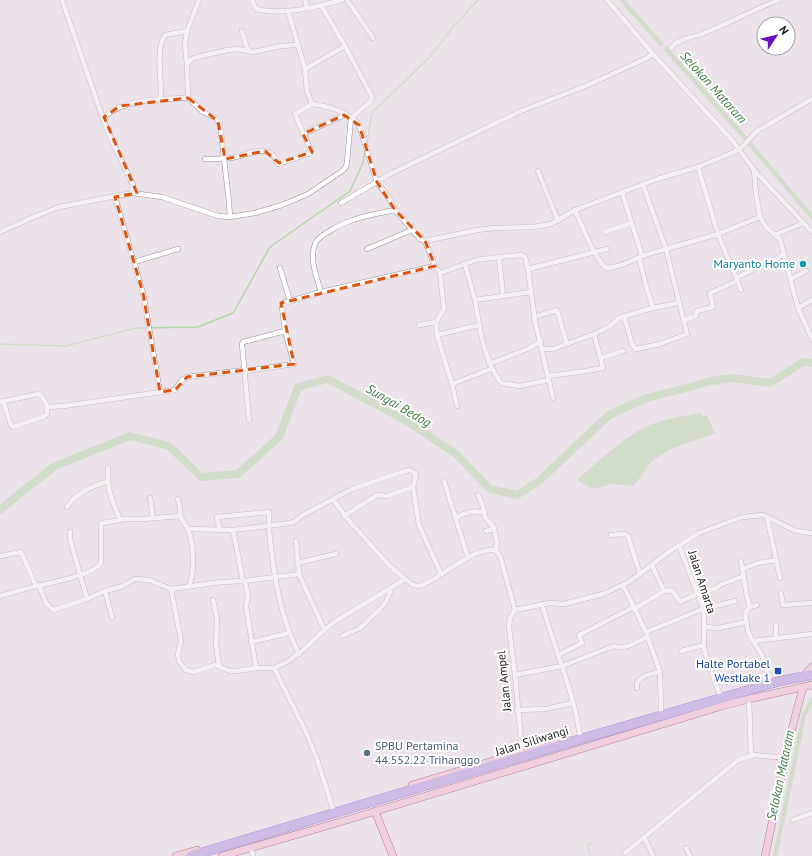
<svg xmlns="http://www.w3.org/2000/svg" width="812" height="856" font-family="'PT Sans',sans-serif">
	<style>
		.water { fill: #b0d7a5 }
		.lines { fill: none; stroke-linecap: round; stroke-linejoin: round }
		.stream { stroke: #b0d7a5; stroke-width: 1.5 }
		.canal { stroke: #b0d7a5; stroke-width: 4.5 }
		.river { stroke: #b0d7a5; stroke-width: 8 }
		.street-casing { stroke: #939393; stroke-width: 5.5 }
		.secondary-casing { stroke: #690d2c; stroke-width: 8 }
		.highway-casing { stroke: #5031c9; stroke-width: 10 }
		.street { stroke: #fff; stroke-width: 4.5 }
		.secondary { stroke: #f4b8d0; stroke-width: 7 }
		.highway { stroke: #ac8fdf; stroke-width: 9 }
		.marked { fill: none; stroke: #de560d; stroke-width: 3; stroke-dasharray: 8 5; stroke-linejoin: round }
		.culture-dot { fill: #0f9aa8; stroke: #fff; stroke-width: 1.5 }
		.transit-dot { fill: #1a4fb4; stroke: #fff; stroke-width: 1.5 }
		.service-dot { fill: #5c6f8a; stroke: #fff; stroke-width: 1.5 }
		.labels { text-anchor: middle; stroke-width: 4; stroke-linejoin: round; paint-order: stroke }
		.culture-label { font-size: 12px; fill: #0d838f; stroke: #fff; text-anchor: end }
		.street-label { font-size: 12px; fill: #1c1c1c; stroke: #fff }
		.transit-label { font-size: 12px; fill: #164399; stroke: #fff; text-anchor: end }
		.service-label { font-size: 12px; fill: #4e5e75; stroke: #fff; text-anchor: start }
		.water-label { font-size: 13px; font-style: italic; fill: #407e43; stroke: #fff }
	</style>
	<rect width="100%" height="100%" fill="#ece2ea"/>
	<path class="water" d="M701,413L702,416L707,415L715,433L671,449L651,462L634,486L612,484L592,489L577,480C598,462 627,434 652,424C668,418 684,416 701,413Z"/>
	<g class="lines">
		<g class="stream">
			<path d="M367,144L372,113L430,57L453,27L478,0"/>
			<path d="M0,344L66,346L136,328L198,327L233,313L270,247L350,191L363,163L365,151"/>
			<path d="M590,856L588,845L592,842"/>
		</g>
		<g class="canal">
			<path d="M622,0L661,44"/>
			<path d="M666,49L745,138"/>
			<path d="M750,144L812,217"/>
			<path d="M775,856L804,715L812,700"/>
		</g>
		<path class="river" d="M0,510L19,494L55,466L130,436L169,446L201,477L238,474L279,437L298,387L328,379L407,421L456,454L490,489L517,495L539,481L609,415L644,399L712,381L733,378L770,383L803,362L812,363"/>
		<defs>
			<g id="street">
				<path d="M252,0L256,9C283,16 315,7 342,0"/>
				<path d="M305,0L307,8"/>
				<path d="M347,0L363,23L373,38"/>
				<path d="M607,0L654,55L732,140L754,170L812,232"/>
				<path d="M288,11L305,69L307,91L312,104"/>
				<path d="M242,31L248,51"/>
				<path d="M671,48C676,40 690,37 699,35C726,25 752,10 779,0"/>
				<path d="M187,64L185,45L187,31L199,0"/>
				<path d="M305,69L345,46"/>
				<path d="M160,99L161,94C161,78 156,47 165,35L187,31"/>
				<path d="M104,117C126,98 160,99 188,98"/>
				<path d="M303,134L344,115"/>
				<path d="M205,159C213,159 222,159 231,158C242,157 254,149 265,151C272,152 276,158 278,164L310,153L311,151L295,114L312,104C328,106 349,112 359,125L377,182L389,198L395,210L420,239L425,241L477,230L495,228L533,227L551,224L575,210L657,179L698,167L734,152L742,147L757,131L812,99"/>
				<path d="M698,167L718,234L760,217L766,227L780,239L798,308L812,339"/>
				<path d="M754,170L756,194L760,217"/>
				<path d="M538,171L558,221"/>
				<path d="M622,192L642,256"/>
				<path d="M132,193L162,197L218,216L230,217L255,213L282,205L308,194L342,171L346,167L347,162L351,118L371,101L372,97L345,46L321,5"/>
				<path d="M115,197L143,293L160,392"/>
				<path d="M341,203L388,175L521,111L588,85L647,58L652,54"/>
				<path d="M575,210C582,225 594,258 606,268C619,268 630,261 642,256C649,253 658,252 666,249L643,185"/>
				<path d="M230,217L229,202L220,124L216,118L203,112L188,98L187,64L192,59L197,57L228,50L237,49L253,52L281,46L297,45"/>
				<path d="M0,232L36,216L59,207L132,193L133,185L107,130L62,0"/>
				<path d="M605,232L632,223"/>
				<path d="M775,235L803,223"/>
				<path d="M367,249L412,230"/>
				<path d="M499,257L503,296"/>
				<path d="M639,257L646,286L653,308"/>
				<path d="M774,260L784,254"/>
				<path d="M134,262L178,249"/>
				<path d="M465,264L475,300L531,292"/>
				<path d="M435,266L440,273L444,309L436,322L437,335L452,384L457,406"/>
				<path d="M280,268L290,301"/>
				<path d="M528,269L535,321L553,398"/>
				<path d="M440,273L476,260L499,257L522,255L525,257L528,269L607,249"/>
				<path d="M736,278L752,270"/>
				<path d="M791,279L806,271"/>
				<path d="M321,292C317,278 309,259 315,244C318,235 344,223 353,220C366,215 381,213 395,210"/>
				<path d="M475,300C480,330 483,358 501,383L520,386L549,380"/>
				<path d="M798,308L812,300"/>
				<path d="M624,316L632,344L636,349L660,344L687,334L666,249L718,234L741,290"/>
				<path d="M534,317L557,310L567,344"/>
				<path d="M684,320L696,316V312L697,311L713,307L710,293L737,281"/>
				<path d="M419,325L436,322"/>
				<path d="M437,335L479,325"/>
				<path d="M543,349H553L594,334L609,327L619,318L652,308L679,303"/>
				<path d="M601,358L623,351"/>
				<path d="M489,364L530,348L541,341"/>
				<path d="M246,371L294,364L285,331"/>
				<path d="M548,376L586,371L603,368L594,334"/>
				<path d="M452,384L491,369"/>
				<path d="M3,401L11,425L13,427L45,416L47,414V407"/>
				<path d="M0,402L38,394C44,396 45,402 47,407L64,406L175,390L182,380L187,377L245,370"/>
				<path d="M249,420L242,344L243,342L285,331L282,307L284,303L321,292L435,266L425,241"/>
				<path d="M108,468C106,489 113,501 120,520"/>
				<path d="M444,481L468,558"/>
				<path d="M478,495L483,506L485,517L494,528L497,544L495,550"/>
				<path d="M150,498L153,518"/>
				<path d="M178,499L180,508V516"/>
				<path d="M333,500L351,523L389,565L405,579"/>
				<path d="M67,507C75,494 93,485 107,482"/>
				<path d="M344,516L377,495L387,496L413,487"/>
				<path d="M767,517L780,578"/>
				<path d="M456,519C463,512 476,510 485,513"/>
				<path d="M188,529L233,530L290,523L294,522L303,515L352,489L405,471L410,470L416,474L413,487L419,525L441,574"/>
				<path d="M220,530L217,519V517L269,512C268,527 270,541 272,555C276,589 283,623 299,654"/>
				<path d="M233,530L243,581"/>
				<path d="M486,531L494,529"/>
				<path d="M70,532V539L87,599L105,591L123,586L135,579L149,580L171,589L221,582L245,581L299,574L324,629"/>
				<path d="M611,535L625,534L628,536L640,574"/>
				<path d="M296,541L299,574"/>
				<path d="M679,545L703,609C706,622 703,634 704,647C707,663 714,679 720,695"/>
				<path d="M495,550L500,556L515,610"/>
				<path d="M0,556L21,552L36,586"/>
				<path d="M741,561L747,597L750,607L745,613L748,631L751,638L762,655L770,680"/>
				<path d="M297,563L336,554"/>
				<path d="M652,565L664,591L672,590L680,602L690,597L716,588L722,584L744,576"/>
				<path d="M742,569L758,563L776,560"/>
				<path d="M245,581L248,596L246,606L256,668"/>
				<path d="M39,585L46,603L53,610L87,599"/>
				<path d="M623,585L646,632L660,672L661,712"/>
				<path d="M171,589L180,635L181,641L178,654L179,661L182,665L186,670L194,672L215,665L230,671H236L256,668H274L287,662L303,650L321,633L334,622L405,579L413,585L420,586C443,578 470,548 495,550"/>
				<path d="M105,591L112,617"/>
				<path d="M781,593L783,605L812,603"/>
				<path d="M0,596C7,594 14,592 21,590C36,585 96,577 101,562V524L103,523L125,519H143L180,516C182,520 186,525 188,529C194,547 195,569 189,586"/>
				<path d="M213,600L217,618L216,644L219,666"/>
				<path d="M542,604C551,637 564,669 573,702C576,712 578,724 580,735"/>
				<path d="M750,607L757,605"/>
				<path d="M634,609L664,591"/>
				<path d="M515,610L550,603L564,604L603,594L629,582L670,551L699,533L742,517L763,515L796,531L812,533"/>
				<path d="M515,610L510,618L509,627L515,675L522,751"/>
				<path d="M776,625V638"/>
				<path d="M705,627L719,628L746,622"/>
				<path d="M646,632L703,609L735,601"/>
				<path d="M342,636L360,628L379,610L386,602L392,587"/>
				<path d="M753,641L812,634"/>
				<path d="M251,642L289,633"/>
				<path d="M681,651L704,645"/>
				<path d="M558,655L582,643L579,635L634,607"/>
				<path d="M274,668L306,732L317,759L333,809"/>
				<path d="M515,675L562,666L614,646C624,651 638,641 647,637"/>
				<path d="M637,688V683C642,675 651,674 660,672"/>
				<path d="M749,699L751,756"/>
				<path d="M517,710L545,709L573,703"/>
				<path d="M793,820L812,813"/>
				<path d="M644,837L653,856"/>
				<path d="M251,848L253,856"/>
				<path d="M686,848L690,856"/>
				<path d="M625,853L738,760L754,755L787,758"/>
			</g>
			<g id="secondary">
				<path d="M808,671L812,667"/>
				<path d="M412,785L567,739"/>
				<path d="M375,811L393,856"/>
				<path d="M176,856L197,850"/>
				<path d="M222,856L340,822L722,706L749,699L812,685"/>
				<path d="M765,856L791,733L803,687"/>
			</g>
			<path id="highway" d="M191,856L581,739L780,681L812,675"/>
		</defs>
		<use href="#street" class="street-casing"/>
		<use href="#secondary" class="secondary-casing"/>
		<use href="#highway" class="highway-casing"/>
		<use href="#street" class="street"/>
		<use href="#secondary" class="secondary"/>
		<use href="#highway" class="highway"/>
	</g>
	<path d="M0 0H812V856H0ZM188,98L218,121L225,159L265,151L279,163L312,152L303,134L344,115L359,125L377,182L395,210L425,241L435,266L281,303L294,364L187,377L175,390L160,392L143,293L115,197L137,193L104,117L120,106Z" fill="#ece2ea" fill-opacity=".55" fill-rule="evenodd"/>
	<path class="marked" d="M188,98L218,121L225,159L265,151L279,163L312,152L303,134L344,115L359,125L377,182L395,210L425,241L435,266L281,303L294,364L187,377L175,390L160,392L143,293L115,197L137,193L104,117L120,106Z"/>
	<circle class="culture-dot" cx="803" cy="264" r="4"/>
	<rect class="transit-dot" x="774" y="667" width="8" height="8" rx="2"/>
	<circle class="service-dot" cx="367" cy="753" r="4"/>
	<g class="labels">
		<g class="culture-label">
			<text x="795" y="268">Maryanto Home</text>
		</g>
		<g class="street-label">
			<text transform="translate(702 582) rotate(72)" y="4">Jalan Amarta</text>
			<text transform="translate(504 681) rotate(-96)" y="4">Jalan Ampel</text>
			<text transform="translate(532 741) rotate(-17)" y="4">Jalan Siliwangi</text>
		</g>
		<g class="transit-label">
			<text x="770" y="668">Halte Portabel<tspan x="770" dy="14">Westlake 1</tspan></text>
		</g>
		<g class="service-label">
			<text x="375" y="750">SPBU Pertamina<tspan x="375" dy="14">44.552.22 Trihanggo</tspan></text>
		</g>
		<g class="water-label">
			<text transform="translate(714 87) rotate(48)" y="5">Selokan Mataram</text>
			<text transform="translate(399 405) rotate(30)" y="5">Sungai Bedog</text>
			<text transform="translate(780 775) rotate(-78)" y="5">Selokan Mataram</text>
		</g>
	</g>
	<g transform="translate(776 36) rotate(55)"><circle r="19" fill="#ffffff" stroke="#a4a4a4"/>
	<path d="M0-3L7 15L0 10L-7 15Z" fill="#6d0fb8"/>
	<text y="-6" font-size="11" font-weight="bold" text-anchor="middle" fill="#1c1c1c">N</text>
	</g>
</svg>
